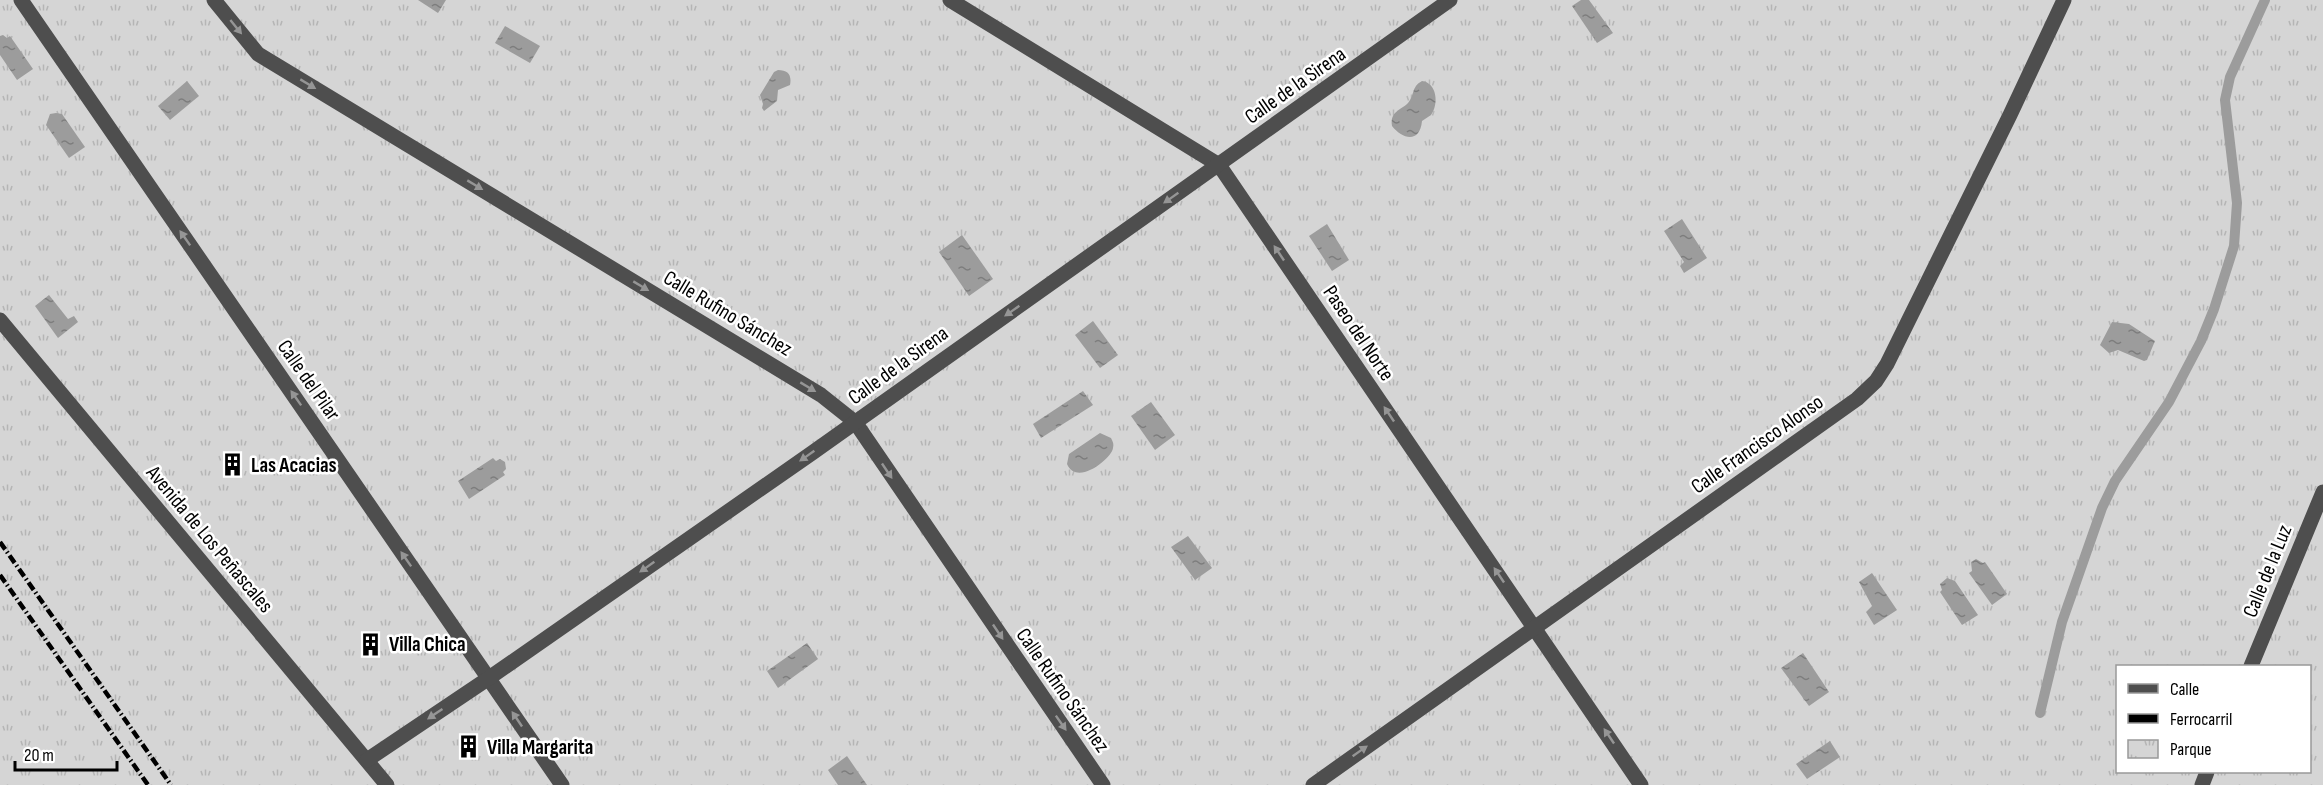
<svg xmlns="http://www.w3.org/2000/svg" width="2323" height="785" font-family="'Sofia Sans Condensed',sans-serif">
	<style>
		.park { fill: url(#park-tufts); fill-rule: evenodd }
		.water { fill: url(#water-ripples) }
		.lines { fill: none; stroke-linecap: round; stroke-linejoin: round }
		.stream { stroke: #9c9c9c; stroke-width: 10 }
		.minor { stroke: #4e4e4e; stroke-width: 15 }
		.rail { stroke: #000; stroke-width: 4.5; stroke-dasharray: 9 3 1.5 3; stroke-linecap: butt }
		.oneway { fill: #959595 }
		.labels { text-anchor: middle; stroke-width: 5; stroke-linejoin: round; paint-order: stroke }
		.street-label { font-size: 21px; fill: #000; stroke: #fff }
		.poi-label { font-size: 21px; font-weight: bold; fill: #000; stroke: #fff; text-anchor: start }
	</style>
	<defs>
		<pattern id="park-tufts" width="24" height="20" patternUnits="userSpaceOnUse" patternTransform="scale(1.5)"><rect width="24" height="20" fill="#d5d5d5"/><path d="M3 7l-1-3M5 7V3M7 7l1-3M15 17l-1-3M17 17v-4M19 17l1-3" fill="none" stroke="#b5b5b5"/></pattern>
		<pattern id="water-ripples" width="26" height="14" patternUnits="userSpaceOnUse" patternTransform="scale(1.5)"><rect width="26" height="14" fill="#9c9c9c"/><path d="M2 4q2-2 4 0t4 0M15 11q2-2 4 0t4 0" fill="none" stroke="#7d7d7d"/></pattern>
	</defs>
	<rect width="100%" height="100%" fill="#fff"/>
	<path class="park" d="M0,0H2323V785H0ZM2118,666H2310V772H2118Z"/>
	<g class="water">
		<path d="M418,0H446L438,13Z"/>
		<path d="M1581,0H1589L1613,33L1597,43L1572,6Z"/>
		<path d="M505,26L540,46L530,63L495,43Z"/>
		<path d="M3,35L7,38L10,36L33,69L17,80L0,55V36Z"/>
		<path d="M778,70C788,70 792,75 790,85L778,90L777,101L764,111L762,108L763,104L760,95L774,72Z"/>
		<path d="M187,81L199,96L170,120L158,106Z"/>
		<path d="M1422,81C1437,83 1439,104 1431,115C1428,117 1425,119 1422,121C1420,143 1403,140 1392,126C1390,111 1400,111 1408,103C1415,95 1411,87 1422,81Z"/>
		<path d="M56,113L62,114L85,147L69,158L46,125L50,114Z"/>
		<path d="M1682,219L1707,258L1684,273L1680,266L1684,262L1664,231Z"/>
		<path d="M1327,224L1349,260L1332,271L1309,236Z"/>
		<path d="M962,235L993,279L969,296L939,252Z"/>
		<path d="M49,295L68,319L74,316L78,322L58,338L35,306Z"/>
		<path d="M1093,321L1118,355L1100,368L1075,335Z"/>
		<path d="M2112,322L2129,324L2155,341L2147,360L2144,361L2118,350L2109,353L2100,345Z"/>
		<path d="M1083,391L1093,405L1041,438L1033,424Z"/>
		<path d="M1151,402L1175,435L1155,450L1131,416Z"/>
		<path d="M1100,433L1111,438C1113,442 1114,444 1113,448C1112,458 1077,487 1067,464L1069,454Z"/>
		<path d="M493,458L496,461L500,459L505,462L506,469L503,472L505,475L469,499L458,481Z"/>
		<path d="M1188,536L1212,568L1195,580L1171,547Z"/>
		<path d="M1976,559L1983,563L1985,562L2007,594L1992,605L1969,573L1972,571L1971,562Z"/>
		<path d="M1872,573L1897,610L1874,625L1866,612L1872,606L1859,582Z"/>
		<path d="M1947,578L1955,581L1978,615L1962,625L1940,592L1942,590L1940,584Z"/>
		<path d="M807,643L818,659L778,688L767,671Z"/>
		<path d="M1803,653L1829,692L1809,706L1781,668Z"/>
		<path d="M1830,741L1840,757L1807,779L1796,764Z"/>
		<path d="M847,756L867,785H838L828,770Z"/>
	</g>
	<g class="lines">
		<path class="stream" d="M2040,713L2062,622L2102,508L2115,481L2169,402L2201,341L2214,309L2234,246L2237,203L2225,100L2230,77L2265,0"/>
		<g class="minor">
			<path d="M21,0L562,785"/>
			<path d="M214,0L258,54L821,395L855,422L1103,785"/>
			<path d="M950,0L1219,165L1641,785"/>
			<path d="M0,320L387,785"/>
			<path d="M2251,666L2323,492"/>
			<path d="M367,760L489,678L812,453L1450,0"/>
			<path d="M1313,785L1857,399L1876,381L1887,364L2010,115L2064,0"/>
			<path d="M2202,785L2207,772"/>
		</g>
		<g class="rail">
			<path d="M0,542L171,785"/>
			<path d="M0,575L148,785"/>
		</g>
	</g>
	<defs><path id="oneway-solid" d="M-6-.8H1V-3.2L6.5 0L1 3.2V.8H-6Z" transform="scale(1.5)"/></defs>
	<g class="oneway">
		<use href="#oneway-solid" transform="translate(236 27) rotate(51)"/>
		<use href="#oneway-solid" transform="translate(308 84) rotate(31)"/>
		<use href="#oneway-solid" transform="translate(475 185) rotate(31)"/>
		<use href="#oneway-solid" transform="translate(1171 198) rotate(145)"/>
		<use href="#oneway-solid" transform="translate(185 238) rotate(-125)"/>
		<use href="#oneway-solid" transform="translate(1279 253) rotate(-124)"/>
		<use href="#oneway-solid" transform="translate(641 286) rotate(31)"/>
		<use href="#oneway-solid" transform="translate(1012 311) rotate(145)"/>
		<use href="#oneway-solid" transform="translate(808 387) rotate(31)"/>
		<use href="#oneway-solid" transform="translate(296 398) rotate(-125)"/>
		<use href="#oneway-solid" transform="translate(1389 414) rotate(-124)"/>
		<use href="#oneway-solid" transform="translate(807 456) rotate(145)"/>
		<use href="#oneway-solid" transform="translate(887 471) rotate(56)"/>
		<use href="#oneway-solid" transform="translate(406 559) rotate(-125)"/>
		<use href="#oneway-solid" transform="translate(647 567) rotate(145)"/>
		<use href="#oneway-solid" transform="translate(1499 575) rotate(-124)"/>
		<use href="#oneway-solid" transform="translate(998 632) rotate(56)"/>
		<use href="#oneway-solid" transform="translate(435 714) rotate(146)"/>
		<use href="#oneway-solid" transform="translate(517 719) rotate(-124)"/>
		<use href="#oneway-solid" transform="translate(1061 723) rotate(55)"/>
		<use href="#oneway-solid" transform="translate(1609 736) rotate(-124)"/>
		<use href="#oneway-solid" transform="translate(1360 751) rotate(-35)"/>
	</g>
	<defs>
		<symbol id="building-bare" viewBox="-9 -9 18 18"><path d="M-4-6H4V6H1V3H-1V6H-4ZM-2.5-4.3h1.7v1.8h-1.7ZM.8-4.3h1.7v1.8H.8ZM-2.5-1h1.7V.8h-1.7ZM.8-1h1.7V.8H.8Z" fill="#000" stroke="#fff" stroke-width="2.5" paint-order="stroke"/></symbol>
	</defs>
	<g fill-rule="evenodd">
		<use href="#building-bare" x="216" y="448" width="33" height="33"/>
		<use href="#building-bare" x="354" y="628" width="33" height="33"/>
		<use href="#building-bare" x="452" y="730" width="33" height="33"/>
	</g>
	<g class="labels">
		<g class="street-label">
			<text transform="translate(1295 85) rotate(-35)" y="7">Calle de la Sirena</text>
			<text transform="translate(728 313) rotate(31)" y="7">Calle Rufino Sánchez</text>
			<text transform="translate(1359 333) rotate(56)" y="7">Paseo del Norte</text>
			<text transform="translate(898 365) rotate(-36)" y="7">Calle de la Sirena</text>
			<text transform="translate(309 380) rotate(55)" y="7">Calle del Pilar</text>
			<text transform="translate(1757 444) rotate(-35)" y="7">Calle Francisco Alonso</text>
			<text transform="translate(210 539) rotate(50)" y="7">Avenida de Los Peñascales</text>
			<text transform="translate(2267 571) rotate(-68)" y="7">Calle de la Luz</text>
			<text transform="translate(1063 690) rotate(55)" y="7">Calle Rufino Sánchez</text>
		</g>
		<g class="poi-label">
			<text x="251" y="472">Las Acacias</text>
			<text x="389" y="651">Villa Chica</text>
			<text x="487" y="754">Villa Margarita</text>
		</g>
	</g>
	<rect x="2116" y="665" width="195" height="108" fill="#ffffff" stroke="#999999" stroke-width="1.5"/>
	<rect x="2128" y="684" width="30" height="9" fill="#4e4e4e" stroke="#999999" stroke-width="1.5"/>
	<text x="2170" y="695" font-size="18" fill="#000000">Calle</text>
	<rect x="2128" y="714" width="30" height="9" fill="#000000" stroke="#999999" stroke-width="1.5"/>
	<text x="2170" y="725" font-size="18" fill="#000000">Ferrocarril</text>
	<rect x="2128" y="740" width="30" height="18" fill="url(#park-tufts)" stroke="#999999" stroke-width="1.5"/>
	<text x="2170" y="755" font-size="18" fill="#000000">Parque</text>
	<path d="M15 761v9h102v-9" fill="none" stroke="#000000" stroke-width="3"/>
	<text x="24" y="761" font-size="18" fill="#000000" stroke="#ffffff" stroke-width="4.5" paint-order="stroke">20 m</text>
</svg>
